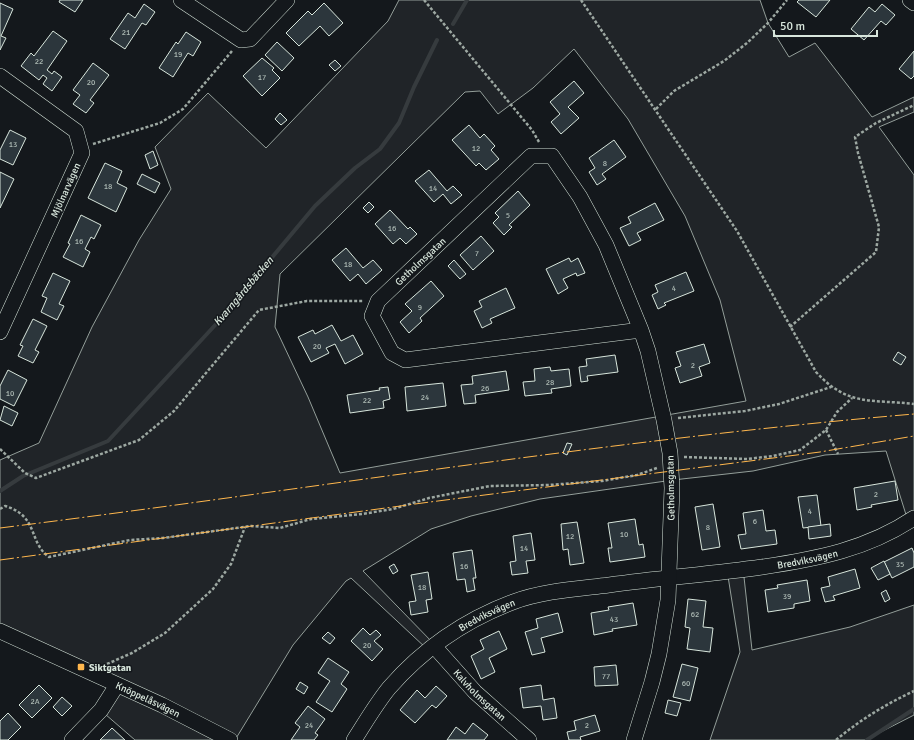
<svg xmlns="http://www.w3.org/2000/svg" width="914" height="740" font-family="Signika,sans-serif">
	<style>
		.green { fill: #202428; stroke: #939e99; fill-rule: evenodd }
		.lines { fill: none; stroke-linecap: round; stroke-linejoin: round }
		.stream { stroke: #363b3e; stroke-width: 4 }
		.building { fill: #2c363c; stroke: #d8e6dc }
		.minor-casing { stroke: #d8e6dc; stroke-width: 16 }
		.path { stroke: #9da8a2; stroke-width: 2.5; stroke-dasharray: 3 2; stroke-linecap: butt }
		.minor { stroke: #14181c; stroke-width: 15 }
		.power { stroke: #ffb74d; stroke-width: 1; stroke-dasharray: 14 3 2 3; stroke-linecap: butt }
		.poi-dot { fill: #ffb74d; stroke: #14181c; stroke-width: 1.5 }
		.labels { text-anchor: middle; stroke-width: 3; stroke-linejoin: round; paint-order: stroke }
		.number-label { font-size: 8px; fill: #adbab4 }
		.street-label { font-size: 10px; fill: #d8e6dc; stroke: #14181c }
		.poi-label { font-size: 10px; font-weight: bold; fill: #d8e6dc; stroke: #14181c; text-anchor: start }
		.water-label { font-size: 11px; font-style: italic; fill: #d8e6dc; stroke: #14181c }
	</style>
	<rect width="100%" height="100%" fill="#14181c"/>
	<g class="green">
		<path d="M399,0H760L768,23L789,57L815,43L872,117L914,97V112L879,127L914,175V517L908,521L886,451L825,455L753,471L673,480L540,499L471,516L431,529L363,571L434,644L427,649L351,578L346,581L293,645L235,740H135L105,714L119,686L0,632V460L39,443L92,327L139,240L171,189L155,147L208,93L266,148L388,21ZM574,49L628,119L685,216L720,300L746,401L340,473L308,397L275,327L280,274L465,92L480,91L498,114L533,88Z"/>
		<path d="M743,568L752,650L850,627L914,605V715L875,735L868,740H710L740,652L727,570Z"/>
	</g>
	<g class="lines">
		<g class="stream">
			<path d="M453,24L467,0"/>
			<path d="M0,491L23,476L108,441L218,322L315,206L355,168L380,149L399,123L414,87L437,40"/>
			<path d="M867,740L914,709"/>
		</g>
	</g>
	<g class="building">
		<path d="M60,0H83L75,12L59,2Z"/>
		<path d="M799,0H830L816,17L797,2Z"/>
		<path d="M0,3L13,9L1,36L6,38L0,50Z"/>
		<path d="M324,3L343,23L329,36L320,26L299,46L286,33L308,11L312,15Z"/>
		<path d="M144,4L155,12L146,25L142,23L125,49L110,39L128,13L135,18Z"/>
		<path d="M882,4L895,15L886,25L881,21L864,40L851,29L869,7L875,12Z"/>
		<path d="M53,31L67,41L47,70L52,74L54,71L62,77L52,91L43,84L47,78L43,75L39,80L21,66L31,53L34,56Z"/>
		<path d="M186,32L201,42L193,56L188,53L173,77L159,68L176,42L178,44Z"/>
		<path d="M277,42L294,58L282,71L265,55Z"/>
		<path d="M914,51V76L911,79L899,69Z"/>
		<path d="M262,58L274,68L272,70L280,78L262,96L243,76Z"/>
		<path d="M335,60L341,66L335,71L329,65Z"/>
		<path d="M93,63L109,75L90,100L94,103L86,113L73,104L80,95L73,90Z"/>
		<path d="M574,81L584,93L568,107L579,118L561,134L551,122L560,114L550,102Z"/>
		<path d="M280,113L287,120L281,125L275,119Z"/>
		<path d="M469,125L480,138L484,134L495,146L491,150L499,159L486,170L479,163L476,166L452,140Z"/>
		<path d="M10,130L26,138L13,165L0,159V150Z"/>
		<path d="M614,140L626,157L602,174L606,179L597,185L589,172L595,168L589,158Z"/>
		<path d="M153,151L158,165L150,169L145,155Z"/>
		<path d="M105,163L122,171L117,183L127,188L116,212L88,198Z"/>
		<path d="M429,170L447,191L453,186L462,195L451,204L443,194L434,202L415,181Z"/>
		<path d="M0,172L14,179L0,208Z"/>
		<path d="M142,174L160,183L155,193L137,184Z"/>
		<path d="M518,191L530,205L509,225L512,227L504,235L493,223L499,217L495,213Z"/>
		<path d="M369,202L374,207L368,213L363,208Z"/>
		<path d="M655,203L664,220L637,233L641,240L629,246L620,228L631,223L628,217Z"/>
		<path d="M390,210L408,229L410,227L417,234L406,244L400,238L393,244L375,224Z"/>
		<path d="M81,215L101,225L94,239L91,237L85,249L90,252L83,267L63,257L70,244L68,243Z"/>
		<path d="M481,236L494,251L473,270L460,255Z"/>
		<path d="M346,248L363,268L373,260L382,270L366,284L358,274L350,281L332,260Z"/>
		<path d="M569,258L571,262L578,258L585,273L577,276L576,273L563,279L568,288L558,294L546,269Z"/>
		<path d="M454,260L466,274L460,279L448,266Z"/>
		<path d="M686,272L694,291L664,303L666,305L658,309L652,295L658,292L655,285Z"/>
		<path d="M53,273L70,281L59,304L64,306L57,320L41,312L47,298L42,296Z"/>
		<path d="M431,281L444,296L420,318L422,321L409,333L400,322L412,311L405,304Z"/>
		<path d="M506,288L515,308L490,319L492,323L482,328L474,311L482,307L479,301Z"/>
		<path d="M33,319L47,326L35,350L39,352L33,363L18,356L23,346L20,345Z"/>
		<path d="M332,325L341,341L353,335L363,354L345,364L335,344L326,348L329,353L311,362L298,337L313,330L315,334Z"/>
		<path d="M704,344L710,363L699,367L702,376L680,383L675,368L681,366L676,352Z"/>
		<path d="M898,352L906,357L901,365L893,360Z"/>
		<path d="M615,355L618,372L587,376L588,381L581,382L579,367L587,366L586,359Z"/>
		<path d="M550,367L551,371L569,369L571,386L551,389L552,393L525,396L523,382L535,381L534,369Z"/>
		<path d="M8,370L27,380L14,406L0,399V386Z"/>
		<path d="M506,371L509,390L475,395L476,403L464,404L461,385L473,384L472,376Z"/>
		<path d="M443,383L446,406L407,411L405,387Z"/>
		<path d="M388,387L390,399L383,401L384,408L350,413L347,395L380,390L379,388Z"/>
		<path d="M4,406L18,413L12,426L0,420Z"/>
		<path d="M567,443L572,444L567,455L563,453Z"/>
		<path d="M895,481L898,500L871,505L872,507L857,510L854,488Z"/>
		<path d="M817,495L821,526L803,528L798,497Z"/>
		<path d="M713,504L720,547L702,550L695,507Z"/>
		<path d="M763,510L766,531L775,530L777,544L741,549L738,535L746,534L743,513Z"/>
		<path d="M635,519L639,545L643,544L645,557L610,562L608,548H612L608,523Z"/>
		<path d="M577,522L584,563L570,565L568,549L563,550L561,524Z"/>
		<path d="M830,524L831,536L809,539L808,527Z"/>
		<path d="M531,533L535,560L526,561L528,573L512,575L510,562L516,561L513,536Z"/>
		<path d="M912,548L914,553V567L892,578L884,562Z"/>
		<path d="M472,550L476,578H473L475,590L467,592L465,579L457,580L453,553Z"/>
		<path d="M884,561L890,574L878,580L871,568Z"/>
		<path d="M394,564L398,571L393,574L389,567Z"/>
		<path d="M855,569L860,588L833,596L835,600L825,602L821,588L830,586L828,577Z"/>
		<path d="M428,572L432,599L426,600L428,612L411,615L409,602L416,601L411,575Z"/>
		<path d="M807,580L810,601L794,604V608L768,612L765,590L778,588L777,585Z"/>
		<path d="M886,590L890,599L885,602L881,593Z"/>
		<path d="M688,599L706,601L703,627L713,628L710,652L687,649L690,628L685,627Z"/>
		<path d="M633,603L637,625L612,629L613,631L594,635L591,613L609,610L608,607Z"/>
		<path d="M558,613L563,632L541,638L545,652L532,655L525,632L538,628L536,619Z"/>
		<path d="M363,628L370,635L376,630L381,635L374,641L383,649L372,661L351,641Z"/>
		<path d="M499,631L507,649L489,658L495,672L481,679L471,656L484,649L480,640Z"/>
		<path d="M328,632L335,638L330,644L322,638Z"/>
		<path d="M328,658L349,672L341,684L347,689L332,712L316,702L330,681L318,673Z"/>
		<path d="M682,664L698,668L690,701L673,697Z"/>
		<path d="M616,665L618,685L595,686L594,667Z"/>
		<path d="M300,682L308,687L304,694L296,689Z"/>
		<path d="M39,685L52,698L32,718L19,705Z"/>
		<path d="M541,685L543,700L554,698L557,718L543,720L541,706L523,708L520,688Z"/>
		<path d="M436,686L447,696L436,708L432,705L415,723L400,710L417,690L425,698Z"/>
		<path d="M62,697L72,706L62,716L53,707Z"/>
		<path d="M668,700L681,703L677,716L665,713Z"/>
		<path d="M308,706L325,719L315,733L318,735L314,740H291L300,727L295,723Z"/>
		<path d="M8,713L21,727L8,740H0V721Z"/>
		<path d="M595,715L600,731L580,737L581,740H569L567,732L576,730L574,721Z"/>
		<path d="M473,723L488,735L484,740H447L456,727L465,734Z"/>
		<path d="M112,728L125,740H100Z"/>
	</g>
	<g class="lines">
		<defs>
			<g id="minor">
				<path d="M181,0L241,40L250,39L287,0"/>
				<path d="M910,0L914,3"/>
				<path d="M0,76L76,131L82,153L0,332"/>
				<path id="s1" d="M0,631L162,705L230,740"/>
				<path id="s2" d="M434,646L475,692L529,740"/>
				<path d="M72,740L101,710L117,685"/>
				<path id="s3" d="M354,740C365,723 376,704 389,688C423,649 465,620 513,602C543,591 576,589 609,585C660,578 711,574 762,567C817,559 868,549 914,518"/>
				<path d="M634,740L652,682L659,654L668,600L672,488L670,453L664,420L648,351L641,330L606,245L580,197L552,156H531L378,301L372,316L392,353L405,360L641,330"/>
			</g>
		</defs>
		<use href="#minor" class="minor-casing"/>
		<g class="path">
			<path d="M424,0L532,130L539,142"/>
			<path d="M581,0L737,231L816,372C848,407 872,399 914,404"/>
			<path d="M656,109L674,91L724,61L747,43L768,23L787,0"/>
			<path d="M93,144L160,123L183,109L232,51"/>
			<path d="M790,327L876,252L879,227L858,153L855,137L876,123L914,105"/>
			<path d="M678,418L745,411L779,404L831,387"/>
			<path d="M826,430L838,454"/>
			<path d="M0,449L25,473L36,478L139,440L174,411L259,310L307,301H363"/>
			<path d="M684,457L747,459L773,456L800,450L826,430L837,412L852,398"/>
			<path d="M0,509L5,506C39,516 28,542 49,557L130,540L163,538L251,526L280,528L311,519L362,514L393,509L429,498L490,486L549,485L602,481L637,475L657,468"/>
			<path d="M107,664L132,653L165,633L213,589L231,564L245,527"/>
			<path d="M836,740C860,720 886,704 914,691"/>
		</g>
		<use href="#minor" class="minor"/>
		<g class="power">
			<path d="M0,528C305,490 608,440 914,414"/>
			<path d="M0,560L430,502L820,452L914,436"/>
		</g>
	</g>
	<rect class="poi-dot" x="77" y="663" width="8" height="8" rx="2"/>
	<g class="labels">
		<g class="number-label">
			<text x="126" y="35">21</text>
			<text x="178" y="57">19</text>
			<text x="39" y="64">22</text>
			<text x="262" y="80">17</text>
			<text x="91" y="85">20</text>
			<text x="13" y="147">13</text>
			<text x="476" y="151">12</text>
			<text x="605" y="166">8</text>
			<text x="108" y="189">18</text>
			<text x="433" y="191">14</text>
			<text x="508" y="218">5</text>
			<text x="392" y="231">16</text>
			<text x="79" y="244">16</text>
			<text x="477" y="256">7</text>
			<text x="348" y="267">18</text>
			<text x="674" y="291">4</text>
			<text x="420" y="310">9</text>
			<text x="317" y="349">20</text>
			<text x="693" y="368">2</text>
			<text x="550" y="385">28</text>
			<text x="485" y="391">26</text>
			<text x="10" y="396">10</text>
			<text x="425" y="400">24</text>
			<text x="367" y="403">22</text>
			<text x="876" y="497">2</text>
			<text x="810" y="514">4</text>
			<text x="755" y="524">6</text>
			<text x="708" y="530">8</text>
			<text x="624" y="537">10</text>
			<text x="570" y="539">12</text>
			<text x="524" y="551">14</text>
			<text x="900" y="567">35</text>
			<text x="464" y="569">16</text>
			<text x="422" y="590">18</text>
			<text x="787" y="599">39</text>
			<text x="695" y="617">62</text>
			<text x="614" y="622">43</text>
			<text x="367" y="648">20</text>
			<text x="606" y="679">77</text>
			<text x="686" y="686">60</text>
			<text x="35" y="704">2A</text>
			<text x="309" y="728">24</text>
			<text x="587" y="728">2</text>
		</g>
		<g class="street-label">
			<text transform="translate(65 190) rotate(-66)" y="4">Mjölnarvägen</text>
			<text transform="translate(420 261) rotate(-43)" y="4">Getholmsgatan</text>
			<text transform="translate(670 488) rotate(-91)" y="4">Getholmsgatan</text>
			<text dy="4" stroke="none"><textPath href="#s3" startOffset="513">Bredviksvägen</textPath></text>
			<text dy="4" stroke="none"><textPath href="#s3" startOffset="186">Bredviksvägen</textPath></text>
			<text dy="4" stroke="none"><textPath href="#s2" startOffset="67">Kalvholmsgatan</textPath></text>
			<text dy="4" stroke="none"><textPath href="#s1" startOffset="163">Knöppelåsvägen</textPath></text>
		</g>
		<g class="poi-label">
			<text x="89" y="671">Siktgatan</text>
		</g>
		<g class="water-label">
			<text transform="translate(243 291) rotate(-50)" y="4">Kvarngårdsbäcken</text>
		</g>
	</g>
	<path d="M774 30v6h103v-6" fill="none" stroke="#d8e6dc" stroke-width="2"/>
	<text x="780" y="30" font-size="12" fill="#d8e6dc" stroke="#14181c" stroke-width="3" paint-order="stroke">50 m</text>
</svg>
